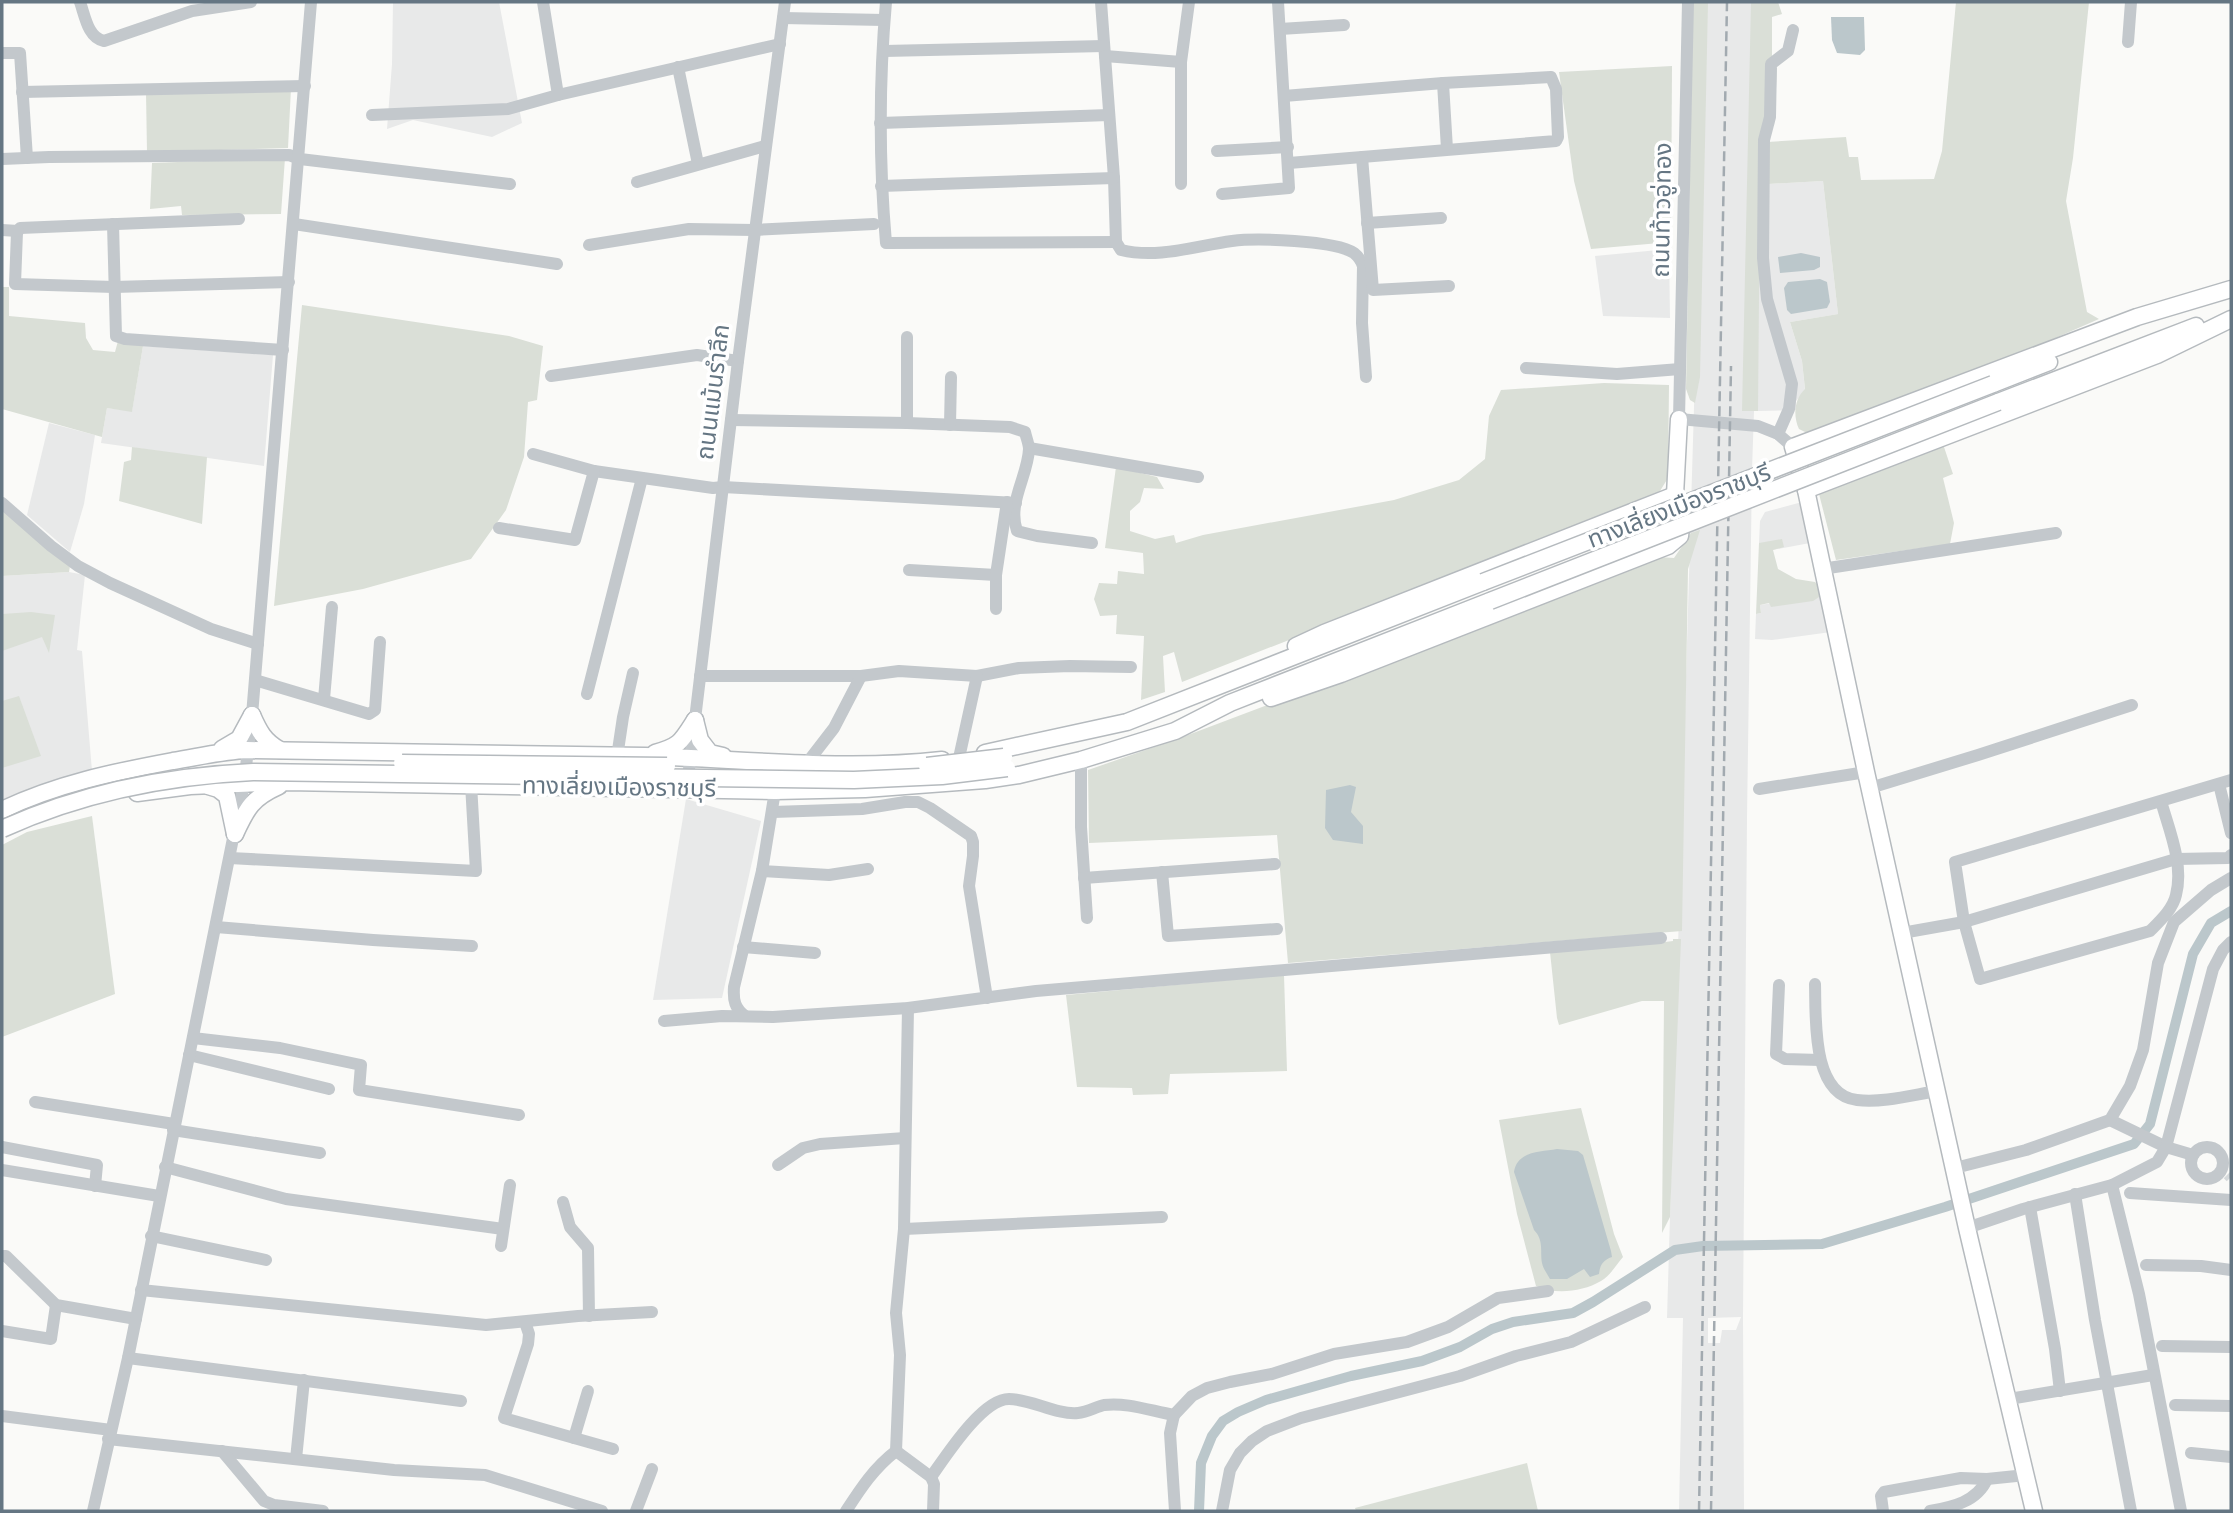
<svg xmlns="http://www.w3.org/2000/svg" width="2233" height="1513" font-family="'PT Sans','Noto Sans Thai',sans-serif">
	<style>
		.built { fill: #e8e9e9; fill-rule: evenodd }
		.green { fill: #dadfd7 }
		.water { fill: #bbc7cb }
		.lines { fill: none; stroke-linecap: round; stroke-linejoin: round }
		.canal { stroke: #bbc7cb; stroke-width: 10 }
		.minor-tunnel { stroke: #d5d9db; stroke-width: 12; stroke-dasharray: 12 6; stroke-linecap: butt }
		.major-casing { stroke: #b5babe; stroke-width: 19 }
		.minor { stroke: #c3c8cc; stroke-width: 12 }
		.major { stroke: #fff; stroke-width: 16 }
		.rail { stroke: #a2aab0; stroke-width: 2.5; stroke-dasharray: 10 5; stroke-linecap: butt }
		.major-bridge-casing { stroke: #b5babe; stroke-width: 19; stroke-linecap: butt }
		.major-bridge { stroke: #fff; stroke-width: 16 }
		.labels { text-anchor: middle; stroke-width: 7; stroke-linejoin: round; paint-order: stroke }
		.street-label { font-size: 24px; fill: #657683; stroke: #fff }
	</style>
	<rect width="100%" height="100%" fill="#fafaf8"/>
	<g class="built">
		<path d="M393,2H499L522,123L492,137L413,120L387,129L392,64Z"/>
		<path d="M1706,2H1766L1768,184L1823,181L1838,314L1790,322L1802,361L1805,390L1796,401V410L1758,411V295L1752,470L1747,819L1743,1318L1744,1511H1679L1683,1318H1667ZM1741,1317L1736,1330H1722L1720,1343H1708V1318Z"/>
		<path d="M1669,249L1670,318L1603,316L1595,256Z"/>
		<path d="M143,346L273,355L264,466L101,443L107,408L132,411Z"/>
		<path d="M49,423L95,435L84,504L70,552L27,515Z"/>
		<path d="M1802,502L1810,543L1767,551L1759,543L1760,521L1765,512Z"/>
		<path d="M69,572L85,575L77,650L82,651L92,771L2,803V576Z"/>
		<path d="M1822,595L1831,632L1772,640L1755,639L1756,614L1761,613L1760,605Z"/>
		<path d="M686,799L761,821L722,998L653,1000Z"/>
	</g>
	<g class="green">
		<path d="M1693,2H1708L1700,377L1695,403L1690,400L1686,389Z"/>
		<path d="M1751,2H1778L1782,14L1772,17V67L1777,68L1774,126L1763,125L1760,184L1758,411H1742Z"/>
		<path d="M1956,2H2089L2073,158L2066,201L2087,312L2099,319L2030,349L1818,433H1807L1799,429C1793,416 1794,399 1805,389L1802,361L1790,322L1838,314L1823,181L1768,184L1767,142L1846,137L1849,157H1858L1861,180L1934,179L1942,151Z"/>
		<path d="M1672,66L1671,242L1591,249L1574,181L1559,72Z"/>
		<path d="M291,88L288,148L147,152L146,93Z"/>
		<path d="M285,158L281,214L182,215L181,206L150,209L152,163Z"/>
		<path d="M2,287H9V316L85,323L86,338L93,350L115,352L118,341L143,346L132,412L107,408L102,437L2,409Z"/>
		<path d="M302,305L509,336L543,346L537,400L528,402L524,457L506,510L471,559L363,589L274,606Z"/>
		<path d="M1604,383L1669,385L1668,478L1660,491L1645,500L1182,682L1174,652L1163,656L1165,692L1141,700L1144,636L1116,634L1117,615L1100,616L1094,599L1099,583L1117,584L1118,571L1144,574L1143,553L1105,548L1116,467L1157,477L1164,489L1144,488L1140,502L1130,511V531L1155,539L1174,535L1176,543L1203,535L1394,500L1459,480L1485,459L1489,416L1501,390Z"/>
		<path d="M1943,444L1953,474L1943,478L1954,523L1950,544L1836,560L1819,494Z"/>
		<path d="M132,447L207,457L202,524L119,501L124,462L131,460Z"/>
		<path d="M2,510L70,566L69,572L2,576Z"/>
		<path d="M1700,530L1688,569L1682,931L1288,963L1277,835L1089,843L1088,770L1180,738L1659,557L1674,558L1691,533Z"/>
		<path d="M1782,539L1784,547L1773,550L1778,569L1796,579L1815,582L1820,587L1822,595L1813,601L1771,607L1769,603L1760,605L1761,613L1756,614L1759,543Z"/>
		<path d="M31,612L55,615L49,653L42,637L2,651V614Z"/>
		<path d="M19,696L41,756L2,768V701Z"/>
		<path d="M92,816L115,994L2,1037V845L27,832Z"/>
		<path d="M1673,939H1681L1670,1217L1662,1233L1664,1001H1642L1559,1025L1557,1018L1550,952L1665,942L1673,941Z"/>
		<path d="M1284,975L1287,1071L1170,1074L1168,1094L1133,1095L1132,1088L1077,1087L1066,995Z"/>
		<path d="M1581,1108L1614,1234L1623,1257C1617,1264 1609,1277 1601,1281C1582,1292 1555,1295 1536,1286L1517,1214L1499,1120Z"/>
		<path d="M1527,1463L1538,1511H1356L1355,1508Z"/>
	</g>
	<g class="water">
		<path d="M1831,17H1864L1865,50L1860,55L1837,53L1832,40Z"/>
		<path d="M1801,253L1820,257V267L1814,270L1780,273L1778,257Z"/>
		<path d="M1820,279L1827,282L1830,302L1827,308L1791,314L1787,310L1784,288L1788,282Z"/>
		<path d="M1350,785L1356,787L1351,812L1363,826V844L1333,840L1325,828L1326,790Z"/>
		<path d="M1557,1149L1578,1151L1583,1155L1611,1251L1612,1257C1603,1260 1600,1265 1599,1274L1590,1277L1584,1269L1567,1279H1550C1547,1274 1543,1268 1542,1263C1540,1251 1544,1240 1534,1230L1514,1172C1517,1151 1540,1152 1557,1149Z"/>
	</g>
	<g class="lines">
		<path class="canal" d="M1199,1511L1201,1463L1212,1436L1223,1421L1238,1412L1266,1400L1351,1376L1422,1361L1460,1347L1492,1329L1513,1322L1573,1313L1593,1302L1675,1250L1703,1246L1822,1244L1945,1207L2134,1144L2150,1124L2193,954L2211,923L2231,911"/>
		<path class="minor-tunnel" d="M2228,1174L2231,1177"/>
		<defs>
			<g id="major">
				<path d="M1993,384L2049,362"/>
				<path d="M1998,402L2196,326"/>
				<path d="M1806,490L2157,355L2231,319"/>
				<path d="M1675,495L1679,419"/>
				<path d="M1271,698L1341,674L1668,546L1680,536L1682,519L1675,495L1324,633L1296,646"/>
				<path d="M252,715C259,731 264,741 280,750"/>
				<path d="M695,720L700,740L710,753L723,756"/>
				<path d="M222,749L239,739L252,715"/>
				<path d="M655,753C680,746 681,742 695,720"/>
				<path d="M985,753L1127,722L1483,582"/>
				<path d="M208,786L218,789L227,796L235,834"/>
				<path d="M137,793L190,786L287,782L775,791L865,789L985,780L1019,775L1081,760L1175,731L1230,703L1490,601"/>
				<path d="M2,810C56,784 114,772 173,761C198,757 222,751 247,750C380,752 513,753 645,756C744,759 844,771 942,760"/>
				<path d="M235,834C247,808 252,798 279,786"/>
				<path d="M2034,1511L1967,1228L1866,772L1806,490L1793,447L2137,317L2231,289"/>
			</g>
		</defs>
		<use href="#major" class="major-casing"/>
		<g class="minor">
			<path d="M80,2C85,16 88,38 104,41L192,11L251,2"/>
			<path d="M543,2L558,95"/>
			<path d="M886,2C879,82 879,163 886,243L1116,242"/>
			<path d="M1101,2L1114,178L1116,242L1121,250C1158,259 1195,246 1232,241C1256,238 1334,240 1354,253C1359,257 1361,260 1363,266L1362,323L1366,377"/>
			<path d="M1688,2L1679,419L1758,426L1778,434L1793,447"/>
			<path d="M783,18L884,20"/>
			<path d="M1280,29L1344,25"/>
			<path d="M2128,42L2131,2"/>
			<path d="M884,51L1104,46"/>
			<path d="M2,53H20L27,158"/>
			<path d="M1105,56L1181,62"/>
			<path d="M678,67L698,164"/>
			<path d="M1443,83L1447,149"/>
			<path d="M22,92L305,86"/>
			<path d="M1284,96L1443,83L1551,77L1556,89L1558,137L1556,141L1289,163"/>
			<path d="M372,115L508,109L558,95L780,44"/>
			<path d="M880,123L1109,115"/>
			<path d="M1217,151L1288,147"/>
			<path d="M1362,157L1373,290L1449,286"/>
			<path d="M2,159L49,157L289,155L300,159L510,184"/>
			<path d="M637,182L765,146"/>
			<path d="M1181,184V62L1189,2"/>
			<path d="M881,186L1114,178"/>
			<path d="M1222,194L1289,188L1278,2"/>
			<path d="M239,219L20,228L17,232L15,284L114,287L289,282"/>
			<path d="M1367,223L1441,218"/>
			<path d="M113,224L116,336L125,339L283,350"/>
			<path d="M294,224L557,264"/>
			<path d="M2,230L18,231"/>
			<path d="M589,245L689,229L754,230L874,224"/>
			<path d="M1526,368L1617,374L1680,369"/>
			<path d="M551,376L697,355L738,361"/>
			<path d="M731,420L907,423L1010,427L1025,432C1026,437 1029,444 1029,449C1028,476 1007,503 1017,531L1037,536L1092,543"/>
			<path d="M907,423V337"/>
			<path d="M950,425L951,377"/>
			<path d="M1778,434L1789,409L1792,384L1767,299L1763,258L1764,140L1770,117L1771,64L1788,51L1793,30"/>
			<path d="M1029,448L1198,477"/>
			<path d="M533,454L594,471L713,488L723,487L1016,503"/>
			<path d="M2,503L51,546L78,566L110,583L211,629L258,644"/>
			<path d="M499,528L575,540L594,471"/>
			<path d="M1822,569L2056,533"/>
			<path d="M909,570L996,575"/>
			<path d="M996,609V575L1007,502"/>
			<path d="M700,676H861L899,671L977,676L1019,668L1070,666L1131,667"/>
			<path d="M255,680L369,714L375,710L380,642"/>
			<path d="M587,694L642,478"/>
			<path d="M324,699L332,607"/>
			<path d="M617,757L623,717L633,673"/>
			<path d="M959,758L977,676"/>
			<path d="M1081,760V827L1087,918"/>
			<path d="M807,763L834,728L861,676"/>
			<path d="M2219,784L2231,833"/>
			<path d="M687,786L738,361L785,2"/>
			<path d="M1870,788L1978,755L2132,705"/>
			<path d="M1759,789L1866,772"/>
			<path d="M2161,801C2169,830 2184,864 2176,895C2173,909 2160,921 2150,931L1980,979L1964,922L1955,862L2231,780"/>
			<path d="M773,812L862,809L905,802H918L930,808L971,836L973,842V856L969,886L987,998"/>
			<path d="M230,858L476,871L471,784"/>
			<path d="M762,871L829,875L868,869"/>
			<path d="M1162,872L1168,936L1277,929"/>
			<path d="M1084,878L1275,864"/>
			<path d="M216,927L373,940L472,946"/>
			<path d="M1902,933L1964,922L2176,859L2228,858L2231,855"/>
			<path d="M743,947L815,953"/>
			<path d="M1815,984C1816,1017 1811,1095 1857,1100C1883,1103 1912,1095 1937,1091"/>
			<path d="M1779,985L1776,1054L1785,1059L1820,1060"/>
			<path d="M745,1016C735,1008 733,1001 734,987L762,871L775,791"/>
			<path d="M664,1021L722,1016L773,1017L908,1008L1036,991L1661,938"/>
			<path d="M193,1038L280,1048L361,1065L359,1090L519,1115"/>
			<path d="M189,1055L329,1089"/>
			<path d="M35,1102L174,1124"/>
			<path d="M2110,1120L2166,1147L2193,1155"/>
			<path d="M173,1130L320,1153"/>
			<circle cx="2207" cy="1163" r="16"/>
			<path d="M2,1147L97,1165L95,1186"/>
			<path d="M778,1165L803,1148L820,1144L905,1138"/>
			<path d="M165,1167L286,1199L503,1229"/>
			<path d="M1955,1168L2026,1150L2110,1120L2130,1086L2143,1050L2158,963L2174,922L2211,890L2231,878"/>
			<path d="M2,1170L159,1196"/>
			<path d="M2112,1185L2139,1294L2181,1511"/>
			<path d="M2130,1193L2231,1200"/>
			<path d="M2075,1194L2095,1320L2131,1511"/>
			<path d="M563,1202L570,1227L588,1248L589,1316"/>
			<path d="M2030,1207L2055,1349L2060,1391"/>
			<path d="M1967,1228L2023,1209L2112,1185L2157,1162L2166,1147L2213,969L2223,950L2231,942"/>
			<path d="M904,1229L1162,1217"/>
			<path d="M151,1236L266,1260"/>
			<path d="M501,1246L510,1185"/>
			<path d="M2,1256H6L56,1305L136,1319"/>
			<path d="M2146,1265L2201,1266L2231,1270"/>
			<path d="M141,1290L486,1325L578,1316L652,1312"/>
			<path d="M525,1322L529,1334L528,1344L504,1418L613,1449"/>
			<path d="M2,1331L51,1339L56,1305"/>
			<path d="M2162,1346L2231,1347"/>
			<path d="M128,1358L461,1401"/>
			<path d="M2009,1399L2153,1375"/>
			<path d="M2175,1405L2231,1406"/>
			<path d="M1174,1415L1170,1433L1175,1511"/>
			<path d="M2,1416L111,1430"/>
			<path d="M574,1438L588,1391"/>
			<path d="M108,1439L394,1470L485,1475L602,1511"/>
			<path d="M222,1451L264,1501L274,1505L323,1511"/>
			<path d="M896,1451L900,1355L896,1313L904,1229L908,1008"/>
			<path d="M896,1451L931,1477L934,1484L933,1511"/>
			<path d="M2191,1453L2231,1457"/>
			<path d="M296,1459L304,1380"/>
			<path d="M931,1477C946,1456 982,1399 1009,1399C1031,1399 1056,1415 1078,1413C1087,1412 1096,1407 1104,1405C1127,1402 1151,1411 1174,1415L1192,1396L1207,1388L1230,1382L1272,1374L1334,1354L1407,1342L1448,1327L1498,1298L1548,1291"/>
			<path d="M93,1511L128,1358L244,784L252,715L311,2"/>
			<path d="M636,1511L652,1469"/>
			<path d="M846,1511C861,1488 874,1468 896,1451"/>
			<path d="M1222,1511L1230,1470L1240,1453L1252,1441L1267,1431L1301,1418L1460,1376L1516,1356L1571,1342L1645,1307"/>
			<path d="M1883,1511L1881,1496L1884,1492L1961,1478L1987,1479L2026,1475"/>
			<path d="M1930,1511C1952,1507 1977,1502 1987,1479"/>
		</g>
		<use href="#major" class="major"/>
		<g class="rail">
			<path d="M1699,1511L1727,2"/>
			<path d="M1711,1511L1731,366"/>
		</g>
		<defs>
			<g id="major-bridge">
				<path d="M1483,582L1993,384"/>
				<path d="M1490,601L1998,402"/>
				<path d="M402,763L667,766"/>
				<path d="M927,766L1004,757"/>
				<path d="M2,829C81,793 166,776 253,772L854,780L942,776L1007,768"/>
			</g>
		</defs>
		<use href="#major-bridge" class="major-bridge-casing"/>
		<use href="#major-bridge" class="major-bridge"/>
	</g>
	<g class="labels">
		<g class="street-label">
			<text transform="translate(1662 210) rotate(-89)" y="8">ถนนท้าวอู่ทอง</text>
			<text transform="translate(713 392) rotate(-83)" y="8">ถนนแม้นรำลึก</text>
			<text transform="translate(1679 506) rotate(-21)" y="8">ทางเลี่ยงเมืองราชบุรี</text>
			<text transform="translate(619 787) rotate(1)" y="8">ทางเลี่ยงเมืองราชบุรี</text>
		</g>
	</g>
	<rect width="2233" height="1513" fill="none" stroke="#657683" stroke-width="7"/>
</svg>
